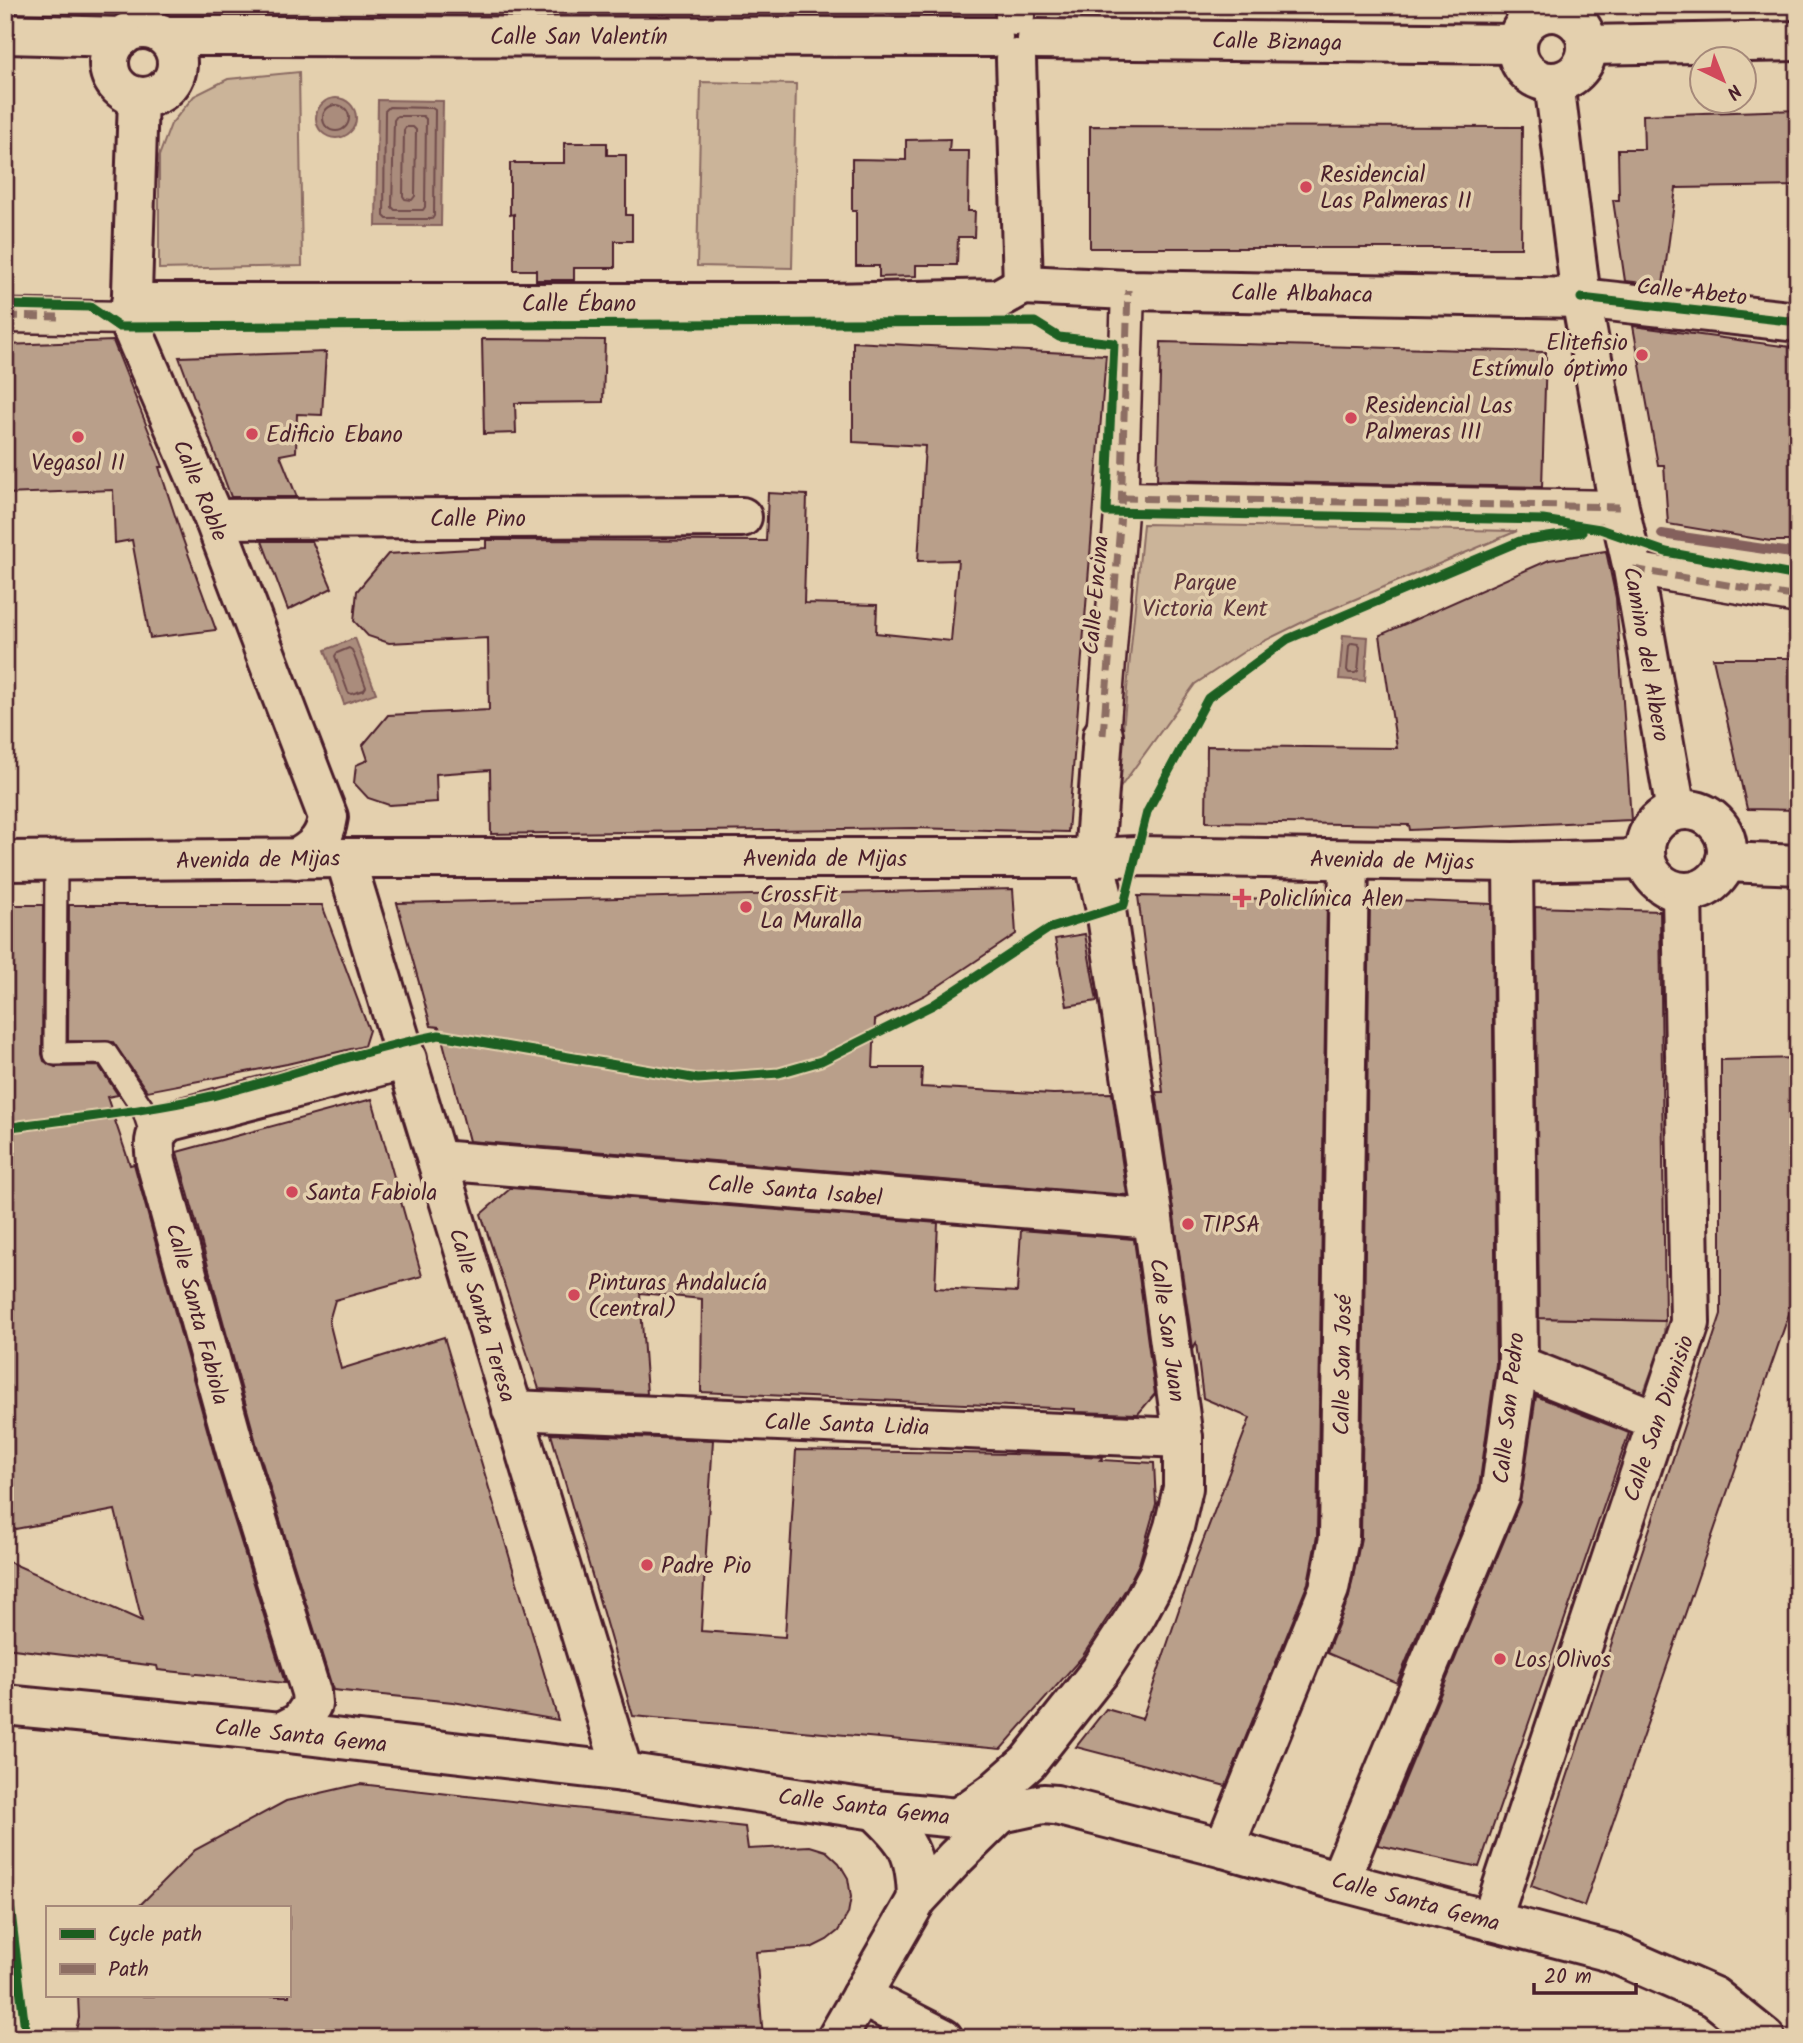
<svg xmlns="http://www.w3.org/2000/svg" width="1803" height="2043" font-family="Kalam,sans-serif">
	<style>
		.green { fill: #cbb499; stroke: #8a6a62; stroke-width: 2 }
		.water { fill: #aa8c7c; stroke: #84605c; stroke-width: 2 }
		.lines { fill: none; stroke-linecap: round; stroke-linejoin: round }
		.shore { stroke: #704b4b; stroke-width: 2 }
		.stream { stroke: #84605c; stroke-width: 10 }
		.building { fill: #b99f8a; stroke: #4a1f2b; stroke-width: 2 }
		.service-casing { stroke: #4a1f2b; stroke-width: 26 }
		.pedestrian-casing { stroke: #4a1f2b; stroke-width: 37 }
		.minor-casing { stroke: #4a1f2b; stroke-width: 44 }
		.service { stroke: #e4d0ae; stroke-width: 21 }
		.pedestrian { stroke: #e4d0ae; stroke-width: 32 }
		.minor { stroke: #e4d0ae; stroke-width: 38 }
		.quiet { stroke: #8d6e63; stroke-width: 7; stroke-dasharray: 14 7; stroke-linecap: butt }
		.cycleway-casing { stroke: #e4d0ae; stroke-width: 13 }
		.cycleway { stroke: #1b5e20; stroke-width: 9 }
		.poi-dot { fill: #d1495b; stroke: #e4d0ae; stroke-width: 2.5 }
		.labels { text-anchor: middle; stroke-width: 7; stroke-linejoin: round; paint-order: stroke }
		.street-label { font-size: 23px; fill: #4a1f2b; stroke: #e4d0ae }
		.poi-label { font-size: 23px; fill: #4a1f2b; stroke: #e4d0ae; text-anchor: start }
		.park-label { font-size: 23px; fill: #5d353c; stroke: #e4d0ae }
	</style>
	<rect width="100%" height="100%" fill="#e4d0ae"/>
	<filter id="ink" filterUnits="userSpaceOnUse"><feTurbulence type="fractalNoise" baseFrequency=".0143" numOctaves="2"/><feDisplacementMap in="SourceGraphic" scale="14" xChannelSelector="R" yChannelSelector="G"/><feConvolveMatrix kernelMatrix="1 2 1 2 8 2 1 2 1" color-interpolation-filters="sRGB"/></filter>
	<g filter="url(#ink)">
		<g class="green">
			<path d="M299,72L302,266L159,269V156L171,124L194,96L228,79Z"/>
			<path d="M701,82L796,84L792,268L697,266Z"/>
			<path d="M1143,524L1517,531L1313,617L1248,649L1195,684L1117,792Z"/>
			<path d="M1533,1318L1665,1321L1663,1341L1643,1394L1533,1362Z"/>
		</g>
		<g class="water">
			<circle cx="336" cy="118" r="20"/>
			<path d="M378,100L443,101L441,226H376Z"/>
			<path d="M1343,635L1368,637L1365,681L1339,679Z"/>
			<path d="M355,638L376,693L344,704L325,650Z"/>
		</g>
		<g class="lines">
			<g class="shore">
				<circle cx="336" cy="118" r="13"/>
				<path d="M389,107L432,108L435,110L434,216L432,219H387L384,216L385,111Z"/>
				<path d="M397,116H423L426,119L425,207L423,210H395L392,207L394,120Z"/>
				<path d="M406,127H413L416,130L415,196L412,200L405,199L403,196L404,130Z"/>
				<path d="M1352,643L1358,644L1360,647L1358,671L1355,673H1349L1347,670L1349,646Z"/>
				<path d="M349,648L352,650L366,687L364,690L351,694L348,692L335,656L337,653Z"/>
			</g>
			<path class="stream" d="M1662,534L1798,554"/>
		</g>
		<g class="building">
			<path d="M1798,110V186L1676,188L1663,285L1625,281L1613,200H1619L1618,149H1644L1643,115Z"/>
			<path d="M1090,126L1522,127L1521,248H1090Z"/>
			<path d="M950,139L949,151H969L968,211H975L974,237H958L957,265H916V276L879,277V266H856V211H852V159L906,160V140Z"/>
			<path d="M564,143H607V155H626V215H632V241H615V268H574V280H536V270H514V214L510,215V163H564Z"/>
			<path d="M1633,326L1798,348V541H1770L1668,524L1664,465H1658Z"/>
			<path d="M482,339L605,340L603,402L515,403L516,433L484,434Z"/>
			<path d="M113,341L163,467H159L182,537L216,630L150,638L132,540L115,543L113,490L5,494V345Z"/>
			<path d="M853,342L1106,355L1068,832L913,828L491,834L490,770L436,774L437,802L389,805L368,798L354,783L356,765L368,760L363,745L388,715L489,710L488,638L389,643L368,636L354,621L357,591L388,554L486,548V540L766,541L768,493L807,495L804,603L877,605L876,633L951,641L958,560L918,561L925,446L853,442Z"/>
			<path d="M1161,342L1546,352L1542,487L1157,480Z"/>
			<path d="M326,352L322,415L297,414L296,452L280,455L297,497H231L179,357Z"/>
			<path d="M262,541H312L332,588L288,610Z"/>
			<path d="M1606,551L1616,598L1631,820L1410,830L1409,825L1206,822L1207,746L1397,748L1380,635L1549,560Z"/>
			<path d="M1713,658H1798V810L1747,809Z"/>
			<path d="M1013,889L1016,934L925,995L875,1020L873,1068H922L921,1087L1053,1094L1112,1093L1127,1195L469,1141L439,1027L431,1026L397,903Z"/>
			<path d="M1138,896L1327,900L1317,1536L1308,1583L1226,1786L1076,1747L1106,1709L1142,1719L1196,1559L1250,1418L1203,1398L1196,1343L1193,1348L1156,1092H1163Z"/>
			<path d="M1370,899L1492,904L1496,1364L1479,1488L1397,1683L1327,1653L1349,1597L1361,1538Z"/>
			<path d="M5,905H43L42,1054L44,1061L55,1067L99,1066L118,1095L107,1097L130,1165L134,1164L215,1458L285,1683L158,1670L157,1666L5,1648V1560L142,1621L115,1510L5,1531Z"/>
			<path d="M69,905H322L369,1030L364,1046L287,1064L147,1091L113,1042L68,1041Z"/>
			<path d="M1535,907L1660,911L1665,1321L1539,1318Z"/>
			<path d="M1085,934L1097,1001L1067,1006L1055,939Z"/>
			<path d="M1798,1058V1288L1584,1906L1531,1886L1721,1314V1060Z"/>
			<path d="M372,1099L422,1276L335,1300L329,1321L341,1369L444,1337L558,1720L453,1702L333,1690L257,1446L177,1152Z"/>
			<path d="M511,1188L938,1223L935,1288L1017,1292L1021,1230L1134,1239L1155,1394L1138,1414L1075,1412V1409L701,1392L702,1299L640,1293L647,1394L539,1389L481,1214Z"/>
			<path d="M1536,1396L1629,1433L1479,1867L1378,1845L1520,1502Z"/>
			<path d="M551,1434L713,1440L701,1631L785,1637L796,1450L1065,1455L1103,1457L1100,1460L1154,1463L1156,1504L1139,1564L1126,1589L1082,1657L1001,1749L633,1716Z"/>
			<path d="M360,1784L745,1827L748,1849L810,1846L826,1851L839,1863L848,1878L851,1897L848,1914L838,1931L827,1940L811,1948L756,1952L763,2038H74L79,2018L78,1996H289V1908H137L195,1850L286,1801Z"/>
		</g>
		<g class="lines">
			<defs>
				<g id="service">
					<path d="M142,5L145,29"/>
					<path d="M56,862L55,1054L106,1053L143,1109L154,1142"/>
				</g>
				<g id="pedestrian">
					<path d="M5,316L131,318"/>
					<path d="M1122,498L1619,507"/>
					<path d="M1633,569L1798,597"/>
					<path d="M1103,735L1121,513L1128,290"/>
				</g>
				<g id="minor">
					<circle cx="1552" cy="47" r="35"/>
					<path d="M1015,16V5"/>
					<circle cx="143" cy="63" r="34"/>
					<path d="M5,34L122,37"/>
					<path d="M165,36L993,37"/>
					<path d="M1037,39L1517,44"/>
					<path d="M1587,45L1798,41"/>
					<path d="M1016,59L1023,285"/>
					<path d="M1554,82L1581,298L1619,507L1633,569L1676,811"/>
					<path d="M138,97L131,326L214,519L328,817C325,839 315,848 296,859"/>
					<path d="M1023,285L1128,290L1581,298L1798,322"/>
					<path d="M131,303H832L998,299L1023,285"/>
					<path d="M214,519L742,517"/>
					<circle cx="1686" cy="851" r="41"/>
					<path d="M345,858L623,1772"/>
					<path d="M5,861L345,858H1094L1137,856L1513,862L1645,859"/>
					<path d="M1725,862L1798,865"/>
					<path d="M437,1160L1153,1219"/>
					<path d="M1518,1365L1656,1420"/>
					<path d="M512,1410L1183,1438"/>
					<path d="M5,1705L281,1732L623,1772L875,1810L957,1818L1001,1813L1043,1804L1056,1805L1224,1848L1339,1881L1611,1952L1714,1997L1765,2038"/>
					<path d="M281,1732L300,1722L312,1704L311,1692L236,1452L156,1162C154,1142 152,1133 170,1121L407,1059"/>
					<path d="M875,1810C908,1841 916,1852 917,1899"/>
					<path d="M959,1817L993,1793L1028,1762L1100,1671L1136,1616L1159,1573L1174,1527L1183,1488V1438L1153,1219L1106,910L1094,858L1103,735"/>
					<path d="M1224,1848L1329,1589L1339,1538L1349,860"/>
					<path d="M1339,1881L1500,1494L1518,1365L1513,862"/>
					<path d="M1491,1921L1690,1323L1682,893"/>
					<path d="M861,1996L943,2038"/>
					<path d="M837,2038L917,1899L956,1857L1001,1813"/>
				</g>
			</defs>
			<use href="#service" class="service-casing"/>
			<use href="#pedestrian" class="pedestrian-casing"/>
			<use href="#minor" class="minor-casing"/>
			<use href="#service" class="service"/>
			<use href="#pedestrian" class="pedestrian"/>
			<use href="#minor" class="minor"/>
			<g class="quiet">
				<path d="M5,316L58,317"/>
				<path d="M1122,498L1619,507"/>
				<path d="M1633,569L1798,597"/>
				<path d="M1103,735L1121,513L1128,290"/>
			</g>
			<defs>
				<g id="cycleway">
					<path d="M1581,298L1798,322"/>
					<path d="M5,305L90,307L119,327L1035,322L1059,337L1114,343L1106,512L1543,520L1600,529L1666,552L1798,576"/>
					<path d="M5,1128C74,1118 144,1112 212,1096C288,1077 362,1050 439,1035L698,1079L779,1073L821,1061L933,1005L1048,929L1124,905L1147,812L1208,698L1288,639L1520,541L1582,532"/>
					<path d="M5,1862L26,2038"/>
				</g>
			</defs>
			<use href="#cycleway" class="cycleway-casing"/>
			<use href="#cycleway" class="cycleway"/>
		</g>
	</g>
	<g class="poi-dot">
		<circle cx="1306" cy="187" r="7"/>
		<circle cx="1642" cy="355" r="7"/>
		<circle cx="1351" cy="418" r="7"/>
		<circle cx="252" cy="434" r="7"/>
		<circle cx="78" cy="437" r="7"/>
		<path d="M1238.5 887.5h7v7h7v7h-7v7h-7v-7h-7v-7h7z"/>
		<circle cx="746" cy="907" r="7"/>
		<circle cx="292" cy="1192" r="7"/>
		<circle cx="1188" cy="1224" r="7"/>
		<circle cx="574" cy="1295" r="7"/>
		<circle cx="647" cy="1565" r="7"/>
		<circle cx="1500" cy="1659" r="7"/>
	</g>
	<g class="labels">
		<g class="street-label">
			<text x="579" y="44">Calle San Valentín</text>
			<text transform="translate(1277 41) rotate(1)" y="8">Calle Biznaga</text>
			<text transform="translate(1692 291) rotate(6)" y="8">Calle Abeto</text>
			<text transform="translate(1302 293) rotate(1)" y="8">Calle Albahaca</text>
			<text x="579" y="311">Calle Ébano</text>
			<text transform="translate(201 490) rotate(67)" y="8">Calle Roble</text>
			<text x="478" y="526">Calle Pino</text>
			<text transform="translate(1095 595) rotate(-85)" y="8">Calle Encina</text>
			<text transform="translate(1647 654) rotate(80)" y="8">Camino del Albero</text>
			<text x="825" y="866">Avenida de Mijas</text>
			<text transform="translate(258 859) rotate(-1)" y="8">Avenida de Mijas</text>
			<text transform="translate(1392 860) rotate(1)" y="8">Avenida de Mijas</text>
			<text transform="translate(795 1190) rotate(5)" y="8">Calle Santa Isabel</text>
			<text transform="translate(198 1314) rotate(75)" y="8">Calle Santa Fabiola</text>
			<text transform="translate(483 1315) rotate(73)" y="8">Calle Santa Teresa</text>
			<text transform="translate(1168 1330) rotate(82)" y="8">Calle San Juan</text>
			<text transform="translate(1342 1365) rotate(-89)" y="8">Calle San José</text>
			<text transform="translate(1508 1408) rotate(-84)" y="8">Calle San Pedro</text>
			<text transform="translate(1658 1418) rotate(-71)" y="8">Calle San Dionisio</text>
			<text transform="translate(847 1424) rotate(2)" y="8">Calle Santa Lidia</text>
			<text transform="translate(301 1735) rotate(6)" y="8">Calle Santa Gema</text>
			<text transform="translate(864 1806) rotate(7)" y="8">Calle Santa Gema</text>
			<text transform="translate(1416 1901) rotate(15)" y="8">Calle Santa Gema</text>
		</g>
		<g class="poi-label">
			<text x="1320" y="182">Residencial<tspan x="1320" dy="26">Las Palmeras II</tspan></text>
			<text x="1628" y="350" text-anchor="end">Elitefisio<tspan x="1628" dy="26">Estímulo óptimo</tspan></text>
			<text x="1365" y="413">Residencial Las<tspan x="1365" dy="26">Palmeras III</tspan></text>
			<text x="266" y="442">Edificio Ebano</text>
			<text x="78" y="470" text-anchor="middle">Vegasol II</text>
			<text x="760" y="902">CrossFit<tspan x="760" dy="26">La Muralla</tspan></text>
			<text x="1258" y="906">Policlínica Alen</text>
			<text x="306" y="1200">Santa Fabiola</text>
			<text x="1202" y="1232">TIPSA</text>
			<text x="588" y="1290">Pinturas Andalucía<tspan x="588" dy="26">(central)</tspan></text>
			<text x="661" y="1573">Padre Pio</text>
			<text x="1514" y="1667">Los Olivos</text>
		</g>
		<g class="park-label">
			<text x="1205" y="590">Parque<tspan x="1205" dy="26">Victoria Kent</tspan></text>
		</g>
	</g>
	<rect width="1803" height="2043" fill="none" stroke="#e4d0ae" stroke-width="28"/>
	<rect x="14" y="14" width="1775" height="2015" fill="none" stroke="#4a1f2b" stroke-width="2.5" filter="url(#ink)"/>
	<rect x="46" y="1906" width="245" height="91" fill="#e4d0ae" stroke="#a6897a" stroke-width="2"/>
	<rect x="60" y="1929" width="35" height="10" fill="#1b5e20" stroke="#a6897a" stroke-width="2"/>
	<text x="108" y="1941" font-size="21" fill="#4a1f2b">Cycle path</text>
	<rect x="60" y="1964" width="35" height="10" fill="#8d6e63" stroke="#a6897a" stroke-width="2"/>
	<text x="108" y="1976" font-size="21" fill="#4a1f2b">Path</text>
	<g transform="translate(1723 80) rotate(137)"><circle r="33" fill="#e4d0ae" stroke="#a6897a" stroke-width="2"/>
	<path d="M0-5L12 26L0 18L-12 26Z" fill="#d1495b"/>
	<text y="-10" font-size="19" font-weight="bold" text-anchor="middle" fill="#4a1f2b">N</text>
	</g>
	<path d="M1534 1983v10h102v-10" fill="none" stroke="#4a1f2b" stroke-width="3.5"/>
	<text x="1544" y="1983" font-size="21" fill="#4a1f2b" stroke="#e4d0ae" stroke-width="5" paint-order="stroke">20 m</text>
</svg>
